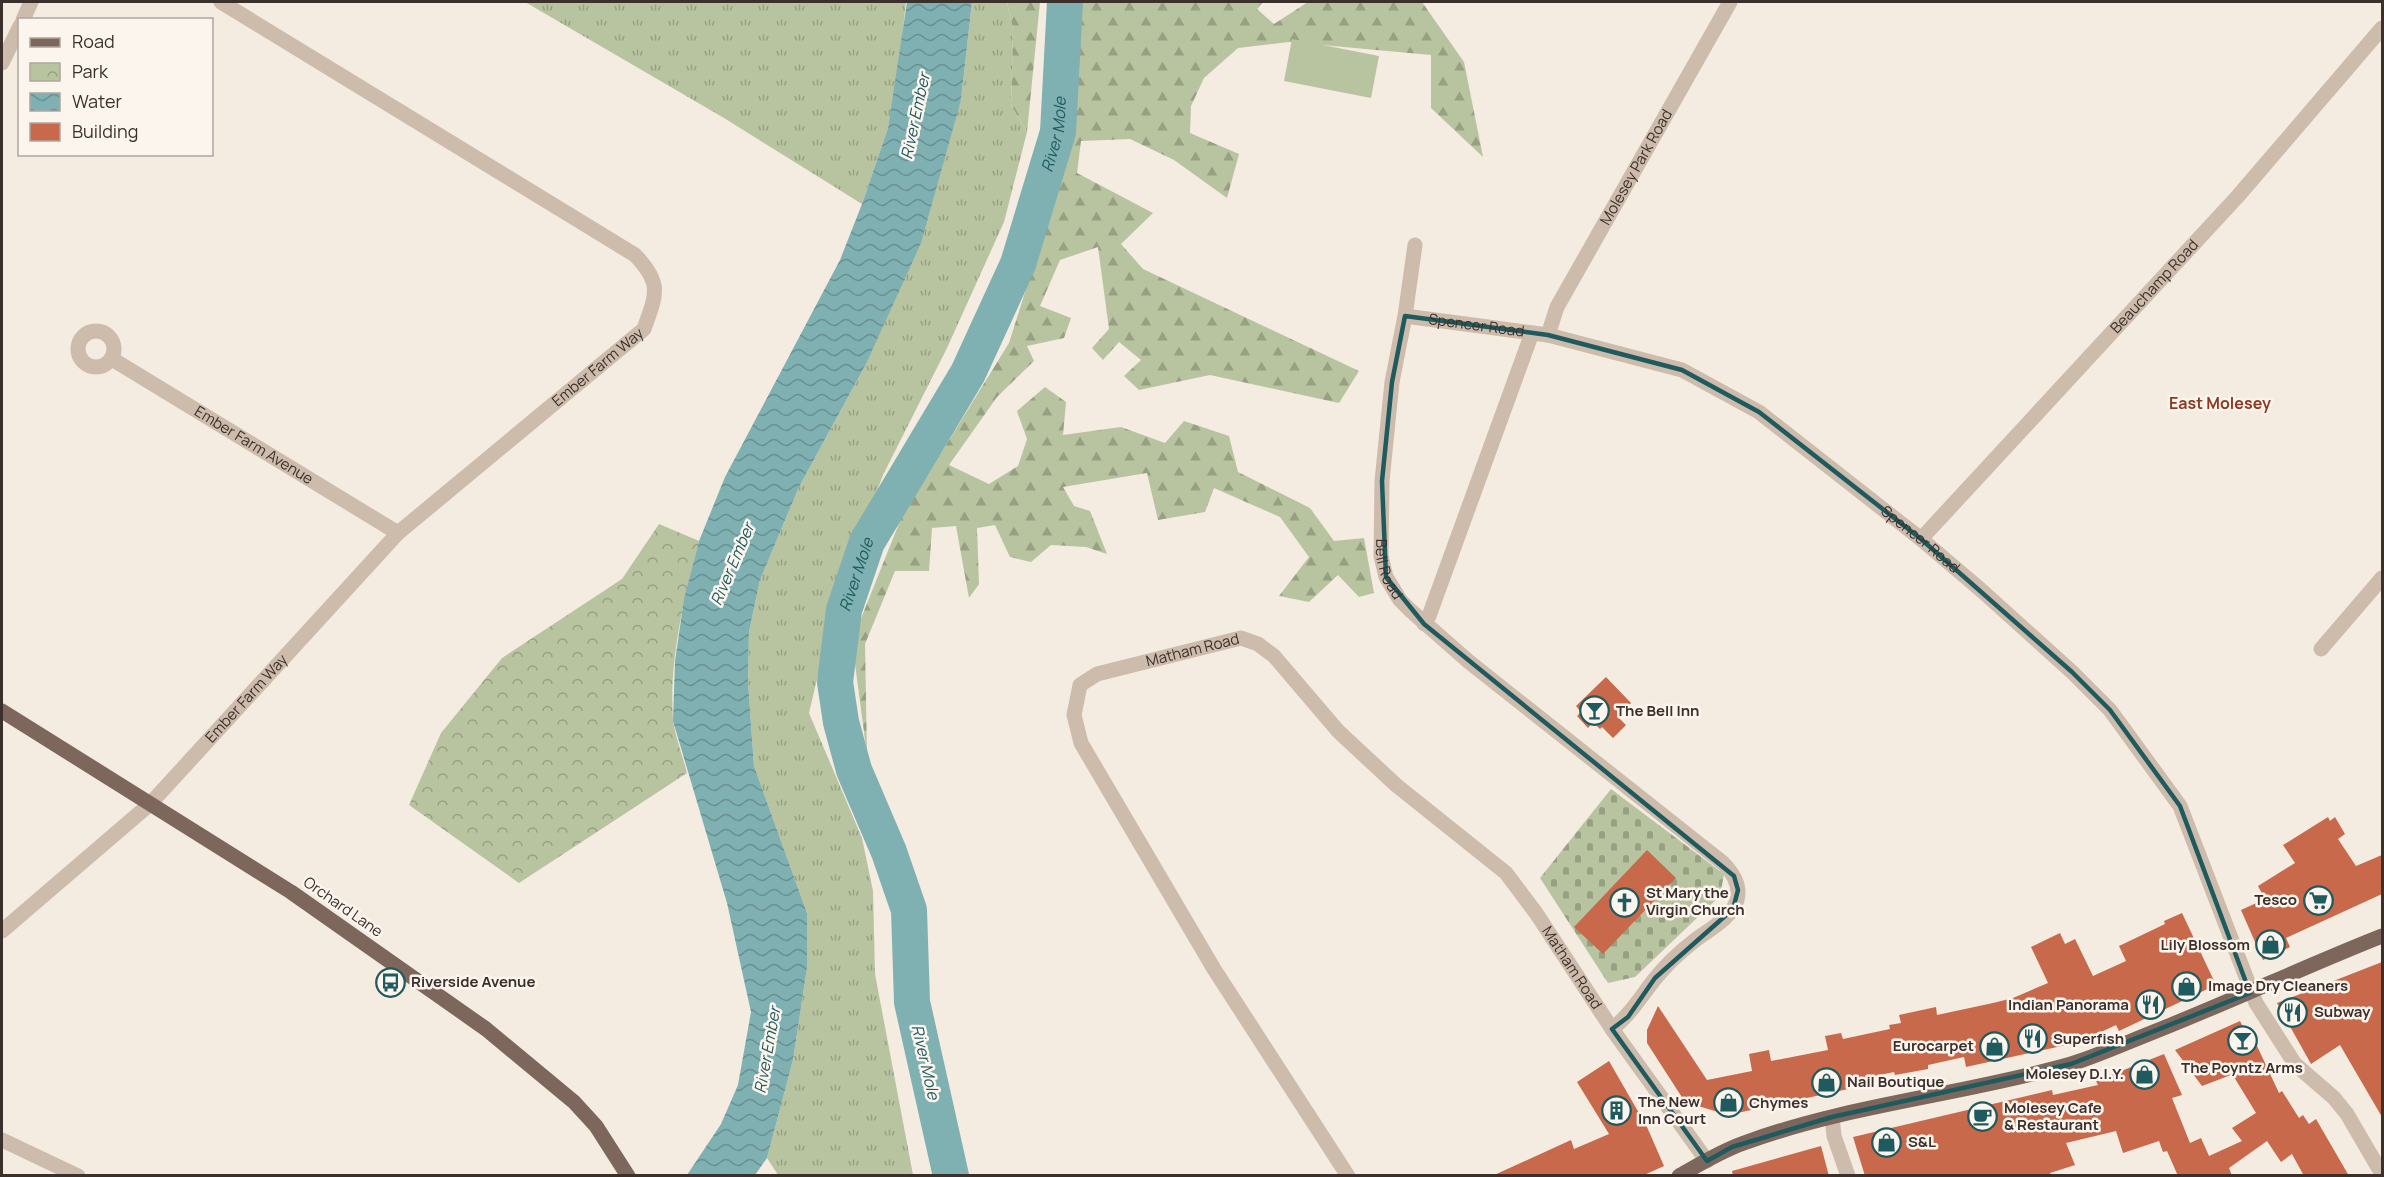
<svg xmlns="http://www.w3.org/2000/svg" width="2384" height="1177" font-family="Manrope,sans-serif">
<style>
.grass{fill:url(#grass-tufts)}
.forest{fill:url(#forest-firs)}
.cemetery{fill:url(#cemetery-stones)}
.park{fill:url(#park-crowns)}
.pitch{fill:#b8c4a0}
.water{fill:url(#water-waves)}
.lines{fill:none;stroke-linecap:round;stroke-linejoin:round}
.river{stroke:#7fb0b2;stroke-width:36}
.building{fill:#c8694b}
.minor{stroke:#cdbbac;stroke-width:15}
.major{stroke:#7d675c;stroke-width:15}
.marked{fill:none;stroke:#1f5a5e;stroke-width:4.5;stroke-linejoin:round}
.labels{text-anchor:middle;stroke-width:5;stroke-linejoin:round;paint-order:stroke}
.street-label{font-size:15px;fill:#3b302b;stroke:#fbf5ee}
.poi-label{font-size:15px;font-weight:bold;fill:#3b302b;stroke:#fbf5ee;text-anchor:start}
.water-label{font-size:16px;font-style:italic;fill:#1f5a5e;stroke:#fbf5ee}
.neighbourhood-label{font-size:16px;font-weight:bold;fill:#8c3b22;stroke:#fbf5ee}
</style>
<defs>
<pattern id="grass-tufts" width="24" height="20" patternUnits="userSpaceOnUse" patternTransform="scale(1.5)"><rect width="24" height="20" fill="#b8c4a0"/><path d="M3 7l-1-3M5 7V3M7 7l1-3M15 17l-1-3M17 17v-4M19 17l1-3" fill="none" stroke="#97a083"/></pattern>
<pattern id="forest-firs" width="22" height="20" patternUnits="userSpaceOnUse" patternTransform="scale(1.5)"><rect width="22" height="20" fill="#b8c4a0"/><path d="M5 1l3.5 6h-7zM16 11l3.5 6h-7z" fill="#97a083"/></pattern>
<pattern id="cemetery-stones" width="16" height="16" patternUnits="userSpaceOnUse" patternTransform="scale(1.5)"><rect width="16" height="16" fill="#b8c4a0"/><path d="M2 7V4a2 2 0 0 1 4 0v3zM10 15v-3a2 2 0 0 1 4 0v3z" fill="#97a083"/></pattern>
<pattern id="park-crowns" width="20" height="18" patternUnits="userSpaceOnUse" patternTransform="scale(1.5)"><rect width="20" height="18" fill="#b8c4a0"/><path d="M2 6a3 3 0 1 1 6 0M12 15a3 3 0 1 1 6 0" fill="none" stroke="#97a083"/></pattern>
<pattern id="water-waves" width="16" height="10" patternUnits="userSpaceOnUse" patternTransform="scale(1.5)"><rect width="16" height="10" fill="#7fb0b2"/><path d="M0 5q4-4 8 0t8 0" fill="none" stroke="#699091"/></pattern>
</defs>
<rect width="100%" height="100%" fill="#f4ebe1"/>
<g class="grass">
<polygon points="525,2 906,2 899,66 888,128 862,204 724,118"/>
<polygon points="972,2 1007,2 1013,29 1011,105 1027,132 1004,222 947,348 883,475 835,603 809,713 862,838 873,891 875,974 913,1175 778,1175 767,1158 793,1060 807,968 807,913 754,766 748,682 749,632 760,580 799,487 866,364 961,100"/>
</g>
<g class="forest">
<polygon points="1007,2 1040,2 1027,132 1011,105 1013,29"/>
<polygon points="1079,2 1263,2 1257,9 1274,24 1308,2 1422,2 1464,62 1483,157 1431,108 1431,55 1289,42 1238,48 1204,78 1191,106 1190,133 1239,154 1227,198 1174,160 1130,139 1081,141 1077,173 1153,213 1121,244 1143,269 1359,371 1339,403 1210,375 1139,390 1124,376 1141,360 1119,342 1103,360 1092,348 1109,329 1098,247 1060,260 1040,306 1071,318 1064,338 1027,346 1034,361 997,397 949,465 989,484 1018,466 1027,439 1017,411 1045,387 1066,402 1063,435 1121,427 1165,443 1184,421 1229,436 1238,472 1310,508 1334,541 1364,538 1374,593 1359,597 1338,575 1309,602 1279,596 1309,557 1280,517 1214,488 1205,512 1158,520 1147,473 1063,487 1074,506 1090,511 1107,554 1086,547 1051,545 1031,562 1010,557 995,525 977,528 979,584 969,598 956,526 932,528 929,571 895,571 865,644 867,755 852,641 902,516 1009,343 1069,153"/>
</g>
<polygon class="cemetery" points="1611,789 1724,874 1720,896 1635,977 1608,983 1540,878"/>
<path class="park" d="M659 524 699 541C684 599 669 659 673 719 675 737 683 756 687 773L519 883 409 805 441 733 502 658 622 579Z"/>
<polygon class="pitch" points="1292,39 1379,56 1371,98 1284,81"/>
<polygon class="water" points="907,2 972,2 961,100 921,243 866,364 799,487 760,580 749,632 748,682 754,766 807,913 807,968 793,1060 767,1158 755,1175 687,1175 721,1124 738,1085 751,1012 727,903 673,721 675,661 684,599 699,541 725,477 840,260 862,204 888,128"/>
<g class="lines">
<path class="river" id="s1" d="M951 1176 912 1002 909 910 889 852 854 770 841 722 835 682 844 610 867 542 968 373 1018 264 1058 132 1065 2"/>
</g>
<g class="building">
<polygon points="1606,677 1631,703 1617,716 1626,725 1613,738 1602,727 1600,729 1593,722 1588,728 1577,716 1581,712 1576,706"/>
<polygon points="2328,817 2330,821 2335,817 2345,834 2338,839 2356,866 2382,855 2382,894 2286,938 2290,947 2263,960 2241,910 2265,899 2258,886 2295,863 2283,845"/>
<polygon points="1647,850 1676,878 1603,954 1574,927"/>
<polygon points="2182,913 2216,985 2119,1031 2116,1025 2080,1042 1966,1067 1964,1057 1928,1065 1928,1069 1895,1075 1894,1072 1875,1076 1851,1081 1853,1088 1728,1115 1685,1102 1647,1043 1647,1030 1658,1006 1707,1080 1752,1071 1749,1054 1769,1050 1771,1061 1828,1050 1825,1036 1841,1033 1843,1039 1890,1029 1889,1025 1901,1023 1899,1015 1936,1007 1937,1015 1993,1003 2013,998 2048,983 2031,947 2060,933 2065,944 2075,939 2093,976 2126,961 2119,946 2165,924 2164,921"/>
<polygon points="2382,962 2382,1117 2340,1045 2311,1064 2277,1003"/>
<polygon points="2240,1021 2246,1033 2250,1031 2279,1093 2282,1091 2299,1118 2303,1115 2309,1124 2316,1119 2349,1176 2304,1176 2292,1154 2281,1162 2267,1141 2229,1168 2232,1176 2178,1176 2167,1151 2163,1152 2159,1141 2123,1153 2116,1131 2066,1143 2075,1165 2050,1173 2051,1176 1865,1176 1853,1137 2052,1090 2053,1095 2098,1085 2096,1081 2164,1054 2182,1095 2172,1098 2190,1143 2201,1138 2209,1156 2242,1141 2232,1128 2256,1113 2234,1077 2232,1078 2231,1075 2202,1086 2175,1050"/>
<polygon points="1609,1061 1647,1127 1664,1166 1642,1176 1492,1176 1571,1140 1574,1149 1609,1134 1577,1082"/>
<polygon points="1821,1146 1829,1176 1733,1176 1732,1171"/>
</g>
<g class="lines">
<g class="minor">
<polyline points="23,20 31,2"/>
<polyline points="2,63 20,26"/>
<path id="s2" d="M1415 245 1405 316 1392 382 1382 481 1381 556 1386 577 1400 600 1410 610 1468 661 1723 863C1733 873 1741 885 1737 900 1731 919 1708 930 1694 941 1680 952 1665 966 1654 980 1640 998 1630 1015 1612 1029"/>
<path id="s3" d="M1405 316 1548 335 1682 370 1759 412 1921 539 1981 590 2072 672 2110 710 2180 806 2256 1003 2295 1064 2334 1098 2347 1114 2382 1174"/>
<circle cx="96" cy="349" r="18"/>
<path id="s4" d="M1548 335 1557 307 1730 2"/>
<path id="s5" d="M112 359 398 533"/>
<path id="s6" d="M1921 539 2238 196 2382 28"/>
<polyline points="1424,624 1429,616 1532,333"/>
<polyline points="2321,649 2382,578"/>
<path id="s7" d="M2 931 150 804 398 533 644 329C656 295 663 284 635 255L221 2"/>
<polyline points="1832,1117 1834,1136 1848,1176"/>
<polyline points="2,1140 78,1176"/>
<path id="s8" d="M1348 1176 1214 969 1081 743 1074 715 1080 685 1097 674 1241 638 1258 644 1274 656 1338 731 1396 785 1506 873 1536 913 1612 1029 1707 1161"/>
</g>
<g class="major">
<polyline points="2,711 291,892 486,1029 574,1102 596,1126 628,1176"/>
<path d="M1679 1176C1700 1164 1721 1151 1744 1143 1850 1104 1963 1095 2071 1064 2100 1055 2128 1042 2156 1031 2232 1001 2306 966 2382 936"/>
</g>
</g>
<path class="marked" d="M1405 316 1548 335 1682 370 1759 412 1921 539 2072 672 2110 710 2180 806 2250 993 2071 1064 1832 1117 1732 1147 1707 1161 1612 1029 1628 1017 1655 978 1733 909 1738 890 1734 876 1424 624 1386 577 1382 481 1392 382Z"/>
<defs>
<symbol id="bar-ring" viewBox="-11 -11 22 22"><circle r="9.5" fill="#fbf5ee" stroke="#1f5a5e" stroke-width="1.5"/><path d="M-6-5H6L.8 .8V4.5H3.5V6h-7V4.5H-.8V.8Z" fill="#1f5a5e"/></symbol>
<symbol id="supermarket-ring" viewBox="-11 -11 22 22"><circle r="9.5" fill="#fbf5ee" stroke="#1f5a5e" stroke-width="1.5"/><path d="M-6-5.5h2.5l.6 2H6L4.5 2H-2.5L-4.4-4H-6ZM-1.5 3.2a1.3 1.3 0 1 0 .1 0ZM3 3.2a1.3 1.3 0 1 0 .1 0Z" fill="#1f5a5e"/></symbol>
<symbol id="church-ring" viewBox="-11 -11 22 22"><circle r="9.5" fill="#fbf5ee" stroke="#1f5a5e" stroke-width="1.5"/><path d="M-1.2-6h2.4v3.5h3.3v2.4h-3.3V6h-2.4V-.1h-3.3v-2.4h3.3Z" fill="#1f5a5e"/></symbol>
<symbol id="shop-ring" viewBox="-11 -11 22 22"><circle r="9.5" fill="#fbf5ee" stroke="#1f5a5e" stroke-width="1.5"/><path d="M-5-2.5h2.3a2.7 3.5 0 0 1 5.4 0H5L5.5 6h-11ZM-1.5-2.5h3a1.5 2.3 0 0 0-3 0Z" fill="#1f5a5e"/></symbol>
<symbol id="bus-ring" viewBox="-11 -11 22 22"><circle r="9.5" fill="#fbf5ee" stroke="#1f5a5e" stroke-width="1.5"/><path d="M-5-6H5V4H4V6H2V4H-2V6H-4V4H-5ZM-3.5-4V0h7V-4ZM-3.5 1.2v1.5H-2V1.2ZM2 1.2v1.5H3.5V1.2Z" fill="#1f5a5e"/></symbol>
<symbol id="restaurant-ring" viewBox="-11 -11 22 22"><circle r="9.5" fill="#fbf5ee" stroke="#1f5a5e" stroke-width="1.5"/><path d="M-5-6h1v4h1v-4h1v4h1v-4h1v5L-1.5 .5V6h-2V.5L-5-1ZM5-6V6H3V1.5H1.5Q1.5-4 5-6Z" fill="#1f5a5e"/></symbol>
<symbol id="building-ring" viewBox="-11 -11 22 22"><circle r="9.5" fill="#fbf5ee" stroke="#1f5a5e" stroke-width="1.5"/><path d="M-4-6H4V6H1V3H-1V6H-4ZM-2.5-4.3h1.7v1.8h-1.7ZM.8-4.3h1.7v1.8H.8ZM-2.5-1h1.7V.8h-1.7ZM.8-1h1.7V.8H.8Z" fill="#1f5a5e"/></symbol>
<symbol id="cafe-ring" viewBox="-11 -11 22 22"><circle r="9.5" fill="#fbf5ee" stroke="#1f5a5e" stroke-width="1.5"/><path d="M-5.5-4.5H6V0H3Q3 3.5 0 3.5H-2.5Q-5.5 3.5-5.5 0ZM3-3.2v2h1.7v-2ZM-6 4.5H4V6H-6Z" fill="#1f5a5e"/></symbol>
</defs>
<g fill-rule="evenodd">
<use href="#bar-ring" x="1578" y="694" width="33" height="33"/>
<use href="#supermarket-ring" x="2302" y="884" width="33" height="33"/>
<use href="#church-ring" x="1608" y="886" width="33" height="33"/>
<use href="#shop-ring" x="2254" y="928" width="33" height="33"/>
<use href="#bus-ring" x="374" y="966" width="33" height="33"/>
<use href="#shop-ring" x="2170" y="970" width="33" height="33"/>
<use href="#restaurant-ring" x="2134" y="988" width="33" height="33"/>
<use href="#restaurant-ring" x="2276" y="996" width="33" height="33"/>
<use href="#restaurant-ring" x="2016" y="1022" width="33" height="33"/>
<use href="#bar-ring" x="2226" y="1024" width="33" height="33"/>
<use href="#shop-ring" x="1978" y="1030" width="33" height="33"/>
<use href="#shop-ring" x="2128" y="1058" width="33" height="33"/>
<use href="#shop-ring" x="1810" y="1066" width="33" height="33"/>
<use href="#shop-ring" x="1712" y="1086" width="33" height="33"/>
<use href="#building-ring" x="1600" y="1094" width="33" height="33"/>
<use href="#cafe-ring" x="1966" y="1100" width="33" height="33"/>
<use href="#shop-ring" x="1870" y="1126" width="33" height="33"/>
</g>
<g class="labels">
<g class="street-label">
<text dy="5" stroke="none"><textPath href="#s4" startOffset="190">Molesey Park Road</textPath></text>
<text dy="5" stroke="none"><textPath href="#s6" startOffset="344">Beauchamp Road</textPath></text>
<text dy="5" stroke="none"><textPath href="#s3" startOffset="72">Spencer Road</textPath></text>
<text dy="5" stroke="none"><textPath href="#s7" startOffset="822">Ember Farm Way</textPath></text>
<text dy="5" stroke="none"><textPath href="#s5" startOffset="166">Ember Farm Avenue</textPath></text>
<text dy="5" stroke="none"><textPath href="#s3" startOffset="576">Spencer Road</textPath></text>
<text dy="5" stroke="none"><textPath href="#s2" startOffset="328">Bell Road</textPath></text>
<text dy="5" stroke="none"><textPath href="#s8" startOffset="687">Matham Road</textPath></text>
<text dy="5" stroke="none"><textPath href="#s7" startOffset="338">Ember Farm Way</textPath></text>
<text transform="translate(343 907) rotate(35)" y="5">Orchard Lane</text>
<text dy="5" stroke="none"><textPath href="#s8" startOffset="1209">Matham Road</textPath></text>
</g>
<g class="poi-label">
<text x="1616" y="716">The Bell Inn</text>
<text x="1646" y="898">St Mary the<tspan x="1646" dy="17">Virgin Church</tspan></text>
<text x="2297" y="905" text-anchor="end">Tesco</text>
<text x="2250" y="950" text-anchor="end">Lily Blossom</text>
<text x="411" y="987">Riverside Avenue</text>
<text x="2208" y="991">Image Dry Cleaners</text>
<text x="2129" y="1010" text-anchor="end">Indian Panorama</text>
<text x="2314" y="1017">Subway</text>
<text x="2053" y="1044">Superfish</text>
<text x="1974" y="1051" text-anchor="end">Eurocarpet</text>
<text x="2242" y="1073" text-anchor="middle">The Poyntz Arms</text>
<text x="2124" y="1079" text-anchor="end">Molesey D.I.Y.</text>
<text x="1847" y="1087">Nail Boutique</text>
<text x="1638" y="1107">The New<tspan x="1638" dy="17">Inn Court</tspan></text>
<text x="1749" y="1108">Chymes</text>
<text x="2004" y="1113">Molesey Cafe<tspan x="2004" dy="17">&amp; Restaurant</tspan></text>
<text x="1908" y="1147">S&amp;L</text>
</g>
<g class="water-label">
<text transform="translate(915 116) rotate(-78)" y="6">River Ember</text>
<text dy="6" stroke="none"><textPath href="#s1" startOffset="1107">River Mole</textPath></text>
<text transform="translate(732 564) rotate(-67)" y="6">River Ember</text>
<text dy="6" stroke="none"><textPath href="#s1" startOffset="621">River Mole</textPath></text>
<text transform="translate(767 1050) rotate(-80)" y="6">River Ember</text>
<text transform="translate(926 1062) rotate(77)" y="6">River Mole</text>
</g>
<g class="neighbourhood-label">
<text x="2220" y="409">East Molesey</text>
</g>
</g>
<rect width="2384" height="1177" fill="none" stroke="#3b302b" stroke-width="6"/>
<rect x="18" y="18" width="195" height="138" fill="#fbf5ee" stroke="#aea6a0" stroke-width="1.5"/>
<rect x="30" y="38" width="30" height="9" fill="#7d675c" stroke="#aea6a0" stroke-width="1.5"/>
<text x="72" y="48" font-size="18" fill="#3b302b">Road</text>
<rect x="30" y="63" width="30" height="18" fill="url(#park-crowns)" stroke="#aea6a0" stroke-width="1.5"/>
<text x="72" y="78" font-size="18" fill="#3b302b">Park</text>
<rect x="30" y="93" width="30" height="18" fill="url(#water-waves)" stroke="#aea6a0" stroke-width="1.5"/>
<text x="72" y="108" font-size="18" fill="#3b302b">Water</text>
<rect x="30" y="123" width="30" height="18" fill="#c8694b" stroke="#aea6a0" stroke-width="1.5"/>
<text x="72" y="138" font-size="18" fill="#3b302b">Building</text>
</svg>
